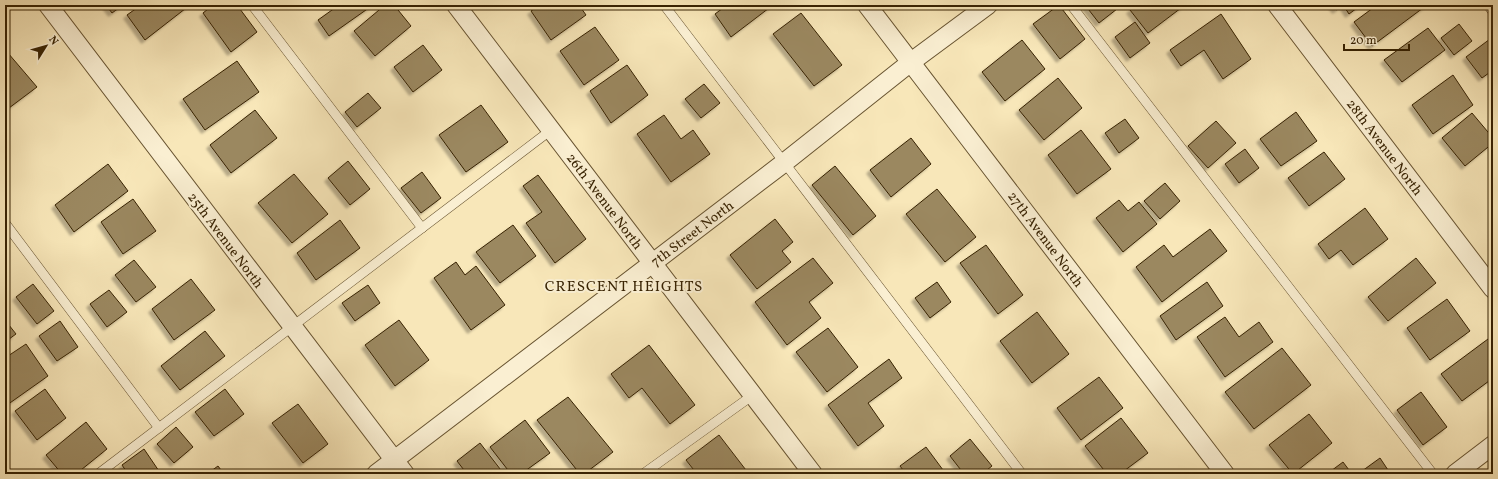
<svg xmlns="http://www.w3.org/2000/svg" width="1498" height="479" font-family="Vollkorn,serif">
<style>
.building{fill:#9b8861;stroke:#372202;filter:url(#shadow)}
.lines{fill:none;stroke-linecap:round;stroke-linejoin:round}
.service-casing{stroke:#675330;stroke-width:10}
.minor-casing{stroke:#675330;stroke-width:20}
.service{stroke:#faefd2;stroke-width:9}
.minor{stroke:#faefd2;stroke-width:18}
.labels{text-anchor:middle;stroke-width:4;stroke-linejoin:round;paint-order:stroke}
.street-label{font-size:14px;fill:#372202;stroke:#faefd2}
.neighbourhood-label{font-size:15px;letter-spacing:1px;fill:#372202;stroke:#faefd2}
</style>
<defs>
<filter id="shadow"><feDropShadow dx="-3.5" dy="3.5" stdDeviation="1" flood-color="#0004"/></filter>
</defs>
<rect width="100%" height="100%" fill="#f8e7b9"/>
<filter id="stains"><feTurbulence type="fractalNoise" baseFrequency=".005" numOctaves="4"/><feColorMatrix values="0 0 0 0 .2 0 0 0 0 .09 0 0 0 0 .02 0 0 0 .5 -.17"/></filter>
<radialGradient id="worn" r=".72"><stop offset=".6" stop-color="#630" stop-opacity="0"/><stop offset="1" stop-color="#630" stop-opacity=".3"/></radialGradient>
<g class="building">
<polygon points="106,5 123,5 112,13"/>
<polygon points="141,5 190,5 145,40 127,15"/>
<polygon points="213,5 237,5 257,32 231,52 203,13"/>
<polygon points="339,5 373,5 329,36 318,20"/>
<polygon points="385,5 394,5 411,26 375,56 354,31"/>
<polygon points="540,5 579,5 586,15 551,40 531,11"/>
<polygon points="727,5 773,5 731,37 715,14"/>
<polygon points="1059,5 1085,39 1060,59 1033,24"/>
<polygon points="1085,5 1115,5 1117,9 1099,23"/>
<polygon points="1136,5 1185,5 1148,33 1130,10"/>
<polygon points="1332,5 1361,5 1349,14 1343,5 1336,10"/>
<polygon points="1377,5 1427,5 1372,46 1354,22"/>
<polygon points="801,13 842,65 814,86 773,34"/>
<polygon points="1221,14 1251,59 1223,79 1204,50 1181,66 1170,50"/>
<polygon points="1135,22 1150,43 1130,58 1115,37"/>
<polygon points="1459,24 1472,41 1454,55 1441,38"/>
<polygon points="595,27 619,60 584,85 560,51"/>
<polygon points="1428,28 1445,50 1402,82 1384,60"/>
<polygon points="1490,39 1493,43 1493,70 1482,78 1466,57"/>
<polygon points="1022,40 1045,69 1005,101 982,72"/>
<polygon points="423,45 442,70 413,92 394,67"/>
<polygon points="5,47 8,53 37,87 5,111"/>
<polygon points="237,61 259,92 205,130 183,99"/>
<polygon points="627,65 648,95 611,123 590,91"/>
<polygon points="1453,75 1473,105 1433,134 1412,105"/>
<polygon points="1058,78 1082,108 1044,140 1019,110"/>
<polygon points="704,84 720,103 701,118 685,99"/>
<polygon points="368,93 381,108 357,127 345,112"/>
<polygon points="481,105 508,142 466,172 439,135"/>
<polygon points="255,110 277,138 231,173 210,145"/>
<polygon points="1296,112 1317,141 1281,166 1260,139"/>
<polygon points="1472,113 1493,138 1493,143 1465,166 1442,138"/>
<polygon points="664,115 681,139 693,130 710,154 671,182 637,134"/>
<polygon points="1125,119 1139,138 1119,153 1105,133"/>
<polygon points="1216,121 1236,143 1208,168 1188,146"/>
<polygon points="1081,130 1111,169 1077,194 1048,155"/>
<polygon points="911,138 931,164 891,197 870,170"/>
<polygon points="1245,149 1259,168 1239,183 1225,164"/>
<polygon points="1324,152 1345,179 1309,206 1288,178"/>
<polygon points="348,161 370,189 350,205 328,178"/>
<polygon points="108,164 128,191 74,232 55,205"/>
<polygon points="835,166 876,216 853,235 812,185"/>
<polygon points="422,172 441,198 421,213 401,188"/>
<polygon points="294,174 328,214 292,243 258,203"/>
<polygon points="538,175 586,239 555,263 526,223 542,212 523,186"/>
<polygon points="1165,183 1180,201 1160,219 1144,201"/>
<polygon points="937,189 976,237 945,262 906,214"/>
<polygon points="133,199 156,231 123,254 101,222"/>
<polygon points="1119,200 1128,211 1139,202 1157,224 1123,252 1096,218"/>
<polygon points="1365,208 1388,239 1353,265 1341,250 1329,259 1318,244"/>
<polygon points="775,219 793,242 782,251 791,262 757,289 730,255"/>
<polygon points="340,220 360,248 316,280 297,253"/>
<polygon points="513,225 536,256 500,283 476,252"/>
<polygon points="1210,229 1227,251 1162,302 1136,267 1164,245 1173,257"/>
<polygon points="986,245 1023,295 998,314 960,263"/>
<polygon points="813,258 833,283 809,302 821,318 787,345 755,302"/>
<polygon points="1416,258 1436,283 1388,321 1368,297"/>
<polygon points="134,260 156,287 136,302 115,275"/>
<polygon points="456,262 465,275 476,266 505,305 471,330 434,278"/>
<polygon points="191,279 215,310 174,340 152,309"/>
<polygon points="937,282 951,302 930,318 915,298"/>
<polygon points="1207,282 1223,306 1176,340 1160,316"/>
<polygon points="33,284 54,311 37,324 16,297"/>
<polygon points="368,285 380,303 355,321 342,303"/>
<polygon points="109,290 127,312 107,327 90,304"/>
<polygon points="1447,299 1470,331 1430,360 1407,328"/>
<polygon points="1037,312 1069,354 1032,383 1000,341"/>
<polygon points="1225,317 1239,337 1259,322 1273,342 1225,377 1197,337"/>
<polygon points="5,320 16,334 5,342"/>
<polygon points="399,320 429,360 395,386 365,345"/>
<polygon points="60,321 78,347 57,361 39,336"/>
<polygon points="828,328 858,367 827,392 796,352"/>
<polygon points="205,331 225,356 180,390 161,366"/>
<polygon points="1488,339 1493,346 1493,378 1462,401 1441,374"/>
<polygon points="26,344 48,376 7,405 5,402 5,358"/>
<polygon points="649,345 695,405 670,424 642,388 629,398 611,374"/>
<polygon points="1282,348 1311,385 1254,429 1225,392"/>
<polygon points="889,359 902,378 868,403 884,426 858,446 828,405"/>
<polygon points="1099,377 1123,408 1081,440 1057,408"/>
<polygon points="45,389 66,418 37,440 15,411"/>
<polygon points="225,389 244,414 214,436 195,412"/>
<polygon points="1421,392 1447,427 1423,445 1397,410"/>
<polygon points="568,397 613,452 584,474 580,474 537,420"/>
<polygon points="298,404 328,444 303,463 272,423"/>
<polygon points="1309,414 1332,443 1293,474 1269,445"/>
<polygon points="1121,418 1148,453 1120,474 1107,474 1085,446"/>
<polygon points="525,420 550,453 521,474 511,474 490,447"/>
<polygon points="86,422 107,449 76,474 62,474 46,455"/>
<polygon points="176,427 193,447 174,463 157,444"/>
<polygon points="719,435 749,474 697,474 686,460"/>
<polygon points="970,439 992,466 982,474 964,474 950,456"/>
<polygon points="480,443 504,474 467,474 457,461"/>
<polygon points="926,447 946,474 906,474 900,466"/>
<polygon points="144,449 161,474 128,474 122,465"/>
<polygon points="1380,458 1390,473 1358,474"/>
<polygon points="1343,462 1352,474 1327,474"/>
<polygon points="218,466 224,474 207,474"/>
</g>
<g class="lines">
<defs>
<g id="service">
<polyline points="252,5 422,228"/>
<polyline points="664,5 1022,474"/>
<polyline points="1071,5 1433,474"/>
<polyline points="1488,5 1493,12"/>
<polyline points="5,223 159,428"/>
<polyline points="98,474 551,130"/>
<polyline points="643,474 753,395"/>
</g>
<g id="minor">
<polyline points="48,5 405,474"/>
<polyline points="456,5 813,474"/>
<polyline points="867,5 1225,474"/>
<polyline points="1277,5 1493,289"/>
<polyline points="376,474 785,162 911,62 988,5"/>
<polyline points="1455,474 1493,445"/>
</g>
</defs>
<use href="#service" class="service-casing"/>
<use href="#minor" class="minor-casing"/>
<use href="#service" class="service"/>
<use href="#minor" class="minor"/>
</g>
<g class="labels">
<g class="street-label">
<text transform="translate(1385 147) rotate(53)" y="5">28th Avenue North</text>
<text transform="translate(605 201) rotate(53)" y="5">26th Avenue North</text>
<text transform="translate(692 233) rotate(-37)" y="5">7th Street North</text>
<text transform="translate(1046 239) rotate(53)" y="5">27th Avenue North</text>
<text transform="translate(226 240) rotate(53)" y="5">25th Avenue North</text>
</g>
<g class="neighbourhood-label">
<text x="624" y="291">CRESCENT HEIGHTS</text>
</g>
</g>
<rect width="1498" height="479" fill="none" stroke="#f8e7b9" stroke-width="20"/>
<rect x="6" y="6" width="1486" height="467" fill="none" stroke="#372202" stroke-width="2"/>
<rect x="10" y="10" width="1478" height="459" fill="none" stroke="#372202"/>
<g transform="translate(46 46) rotate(53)" stroke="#faefd2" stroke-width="3" paint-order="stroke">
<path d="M0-3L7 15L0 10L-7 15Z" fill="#372202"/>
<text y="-6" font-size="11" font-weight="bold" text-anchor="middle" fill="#372202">N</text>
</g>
<path d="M1344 44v6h65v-6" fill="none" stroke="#372202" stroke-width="2"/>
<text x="1350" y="44" font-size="12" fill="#372202" stroke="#faefd2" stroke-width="3" paint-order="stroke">20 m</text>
<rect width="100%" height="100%" filter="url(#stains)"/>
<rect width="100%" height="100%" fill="url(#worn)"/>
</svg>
